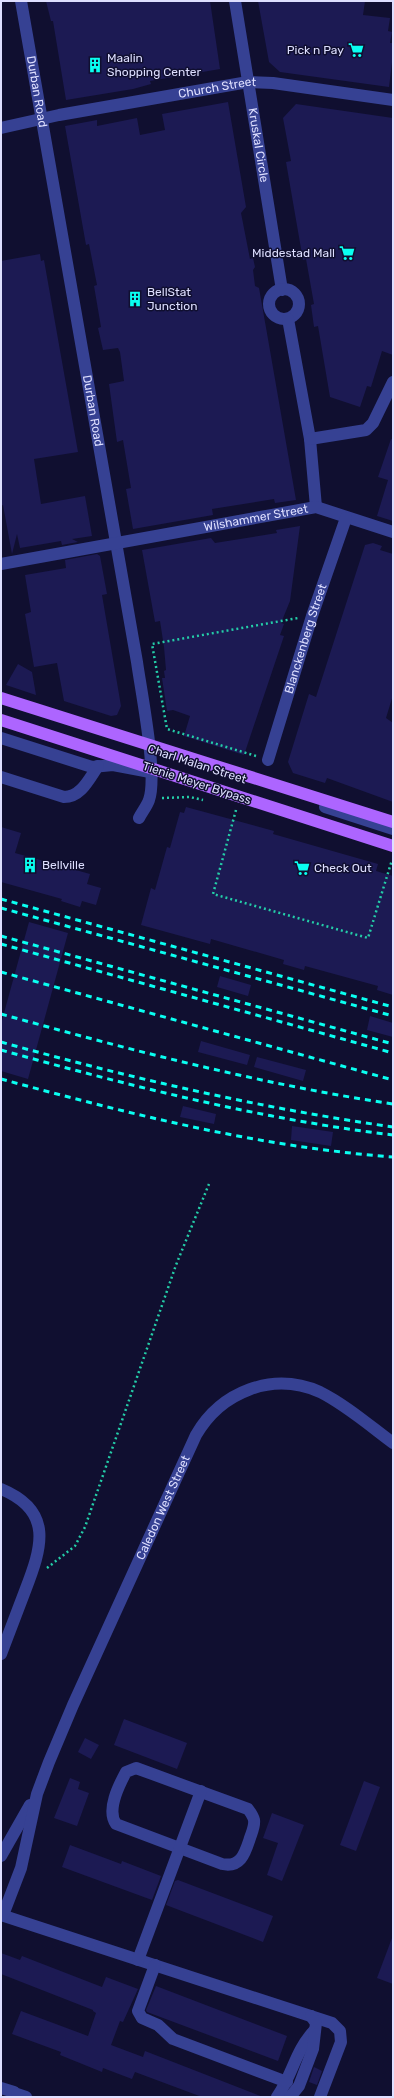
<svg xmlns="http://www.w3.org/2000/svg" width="394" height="2098" font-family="Rubik,sans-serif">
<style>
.building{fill:#1c1a53}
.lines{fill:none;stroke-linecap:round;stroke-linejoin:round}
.path{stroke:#24cda8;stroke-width:2.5;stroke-dasharray:2 3;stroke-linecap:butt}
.minor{stroke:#364193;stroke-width:12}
.rail{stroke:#0afff1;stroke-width:3;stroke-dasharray:6 5;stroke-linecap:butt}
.major-bridge{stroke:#ad65ff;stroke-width:12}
.labels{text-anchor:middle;stroke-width:3;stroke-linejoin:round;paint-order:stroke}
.poi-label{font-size:12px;fill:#dedfff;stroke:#100f30;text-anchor:start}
.street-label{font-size:12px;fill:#dedfff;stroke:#100f30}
</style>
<rect width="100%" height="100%" fill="#100f30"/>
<g class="building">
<polygon points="46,1 210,1 220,69 150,81 151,84 133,89 66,100 53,21 51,21"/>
<polygon points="258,1 365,1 363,15 390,18 388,31 392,32 390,43 393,43 393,54 389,87 280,72 269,62"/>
<polygon points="228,102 246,207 241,213 250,259 253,258 255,267 253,270 255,286 259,288 268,339 296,500 275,503 274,499 212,509 213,515 133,529 126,489 131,488 123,440 117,442 109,384 124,381 120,352 118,348 103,350 98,328 101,327 94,286 97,285 89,244 86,245 65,126 97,120 97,126 137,118 140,135 165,130 162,114"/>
<polygon points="296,104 393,118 393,355 382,351 371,387 367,386 360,407 330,397 318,326 314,327 311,305 314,304 306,259 303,260 286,162 291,161 283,118"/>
<polygon points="40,254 41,261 44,260 78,452 34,459 41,504 85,496 92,536 72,539 78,542 62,545 61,541 20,548 17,534 12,554 3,505 1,506 1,261"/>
<polygon points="391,439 393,440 393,521 377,516 388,480 378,477"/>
<polygon points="300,526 290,601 281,623 284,624 280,635 284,636 244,755 184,736 190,716 173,710 167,711 162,678 165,678 164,671 166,670 164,647 160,621 155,622 142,550 211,538 215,543 277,533 276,530"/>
<polygon points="373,543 382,546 380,550 393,554 393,695 386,718 393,723 393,802 327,778 325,783 293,773 288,762 309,694 316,697 365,545"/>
<polygon points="97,554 100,556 107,594 102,595 121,706 117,715 111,716 64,701 57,663 34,667 25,614 31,612 25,575 66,568 65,560"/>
<polygon points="18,664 32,672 36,695 6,685"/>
<polygon points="186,807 274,831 273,834 378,864 376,871 393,876 393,995 377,990 378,986 305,966 304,970 283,964 284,960 211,939 210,944 141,925 151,888 155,890 167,847 170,848 180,812 184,813"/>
<polygon points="1,827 21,833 15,853 90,874 87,884 101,888 96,905 82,901 80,907 61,901 62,899 1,882"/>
<polygon points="29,922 68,933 28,1079 1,1071 1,1024"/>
<polygon points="220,976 251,985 248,996 217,987"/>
<polygon points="370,1016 393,1023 393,1037 367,1030"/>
<polygon points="201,1041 250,1055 247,1065 198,1052"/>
<polygon points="257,1057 306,1070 303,1081 254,1067"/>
<polygon points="183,1106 216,1114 214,1124 180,1117"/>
<polygon points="292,1126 333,1132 331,1146 291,1140"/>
<polygon points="124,1719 187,1743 177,1769 114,1745"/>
<polygon points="85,1738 99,1745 91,1759 78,1752"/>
<polygon points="70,1778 80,1782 78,1789 89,1793 77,1826 54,1818"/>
<polygon points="364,1781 380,1787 356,1851 340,1845"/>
<polygon points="272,1813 304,1825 282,1881 267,1875 278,1843 263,1838"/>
<polygon points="70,1845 121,1864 122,1861 161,1876 152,1900 62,1867"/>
<polygon points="178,1880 273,1916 263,1942 166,1905 175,1881"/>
<polygon points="392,1938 393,1939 393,1984 377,1978"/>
<polygon points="1,1953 20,1960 22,1956 102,1987 106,1977 138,1989 123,2022 120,2021 111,2045 143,2057 145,2051 263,2097 202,2097 135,2072 132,2079 103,2068 102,2072 60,2055 61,2052 12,2034 21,2011 88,2036 96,2013 93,2011 93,2010 1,1974"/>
<polygon points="156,1986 287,2036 278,2061 147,2012 146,2010"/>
<polygon points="314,2067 322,2071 317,2085 309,2082"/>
</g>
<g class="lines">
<g class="path">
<polyline points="256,756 167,729 152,644 298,618"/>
<polyline points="162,798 190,797 203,800"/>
<polyline points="236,810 213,894 368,938 392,860"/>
<polyline points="47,1568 75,1546 85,1527 176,1265 209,1184"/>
</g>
<g class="minor">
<path id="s1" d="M21 1 137 662C141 691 158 775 149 800 147 806 142 812 139 818"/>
<path id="s2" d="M235 1 282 290"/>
<path id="s3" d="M1 128 59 115 248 82 273 83 393 100"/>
<circle cx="284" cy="304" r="15"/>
<polyline points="288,319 310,439 316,507"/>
<polyline points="310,439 366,430 373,423 393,382"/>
<path id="s4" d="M1 564 316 507 393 532"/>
<polyline points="1,738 92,767 113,765 150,772"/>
<path id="s5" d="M268 760 312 616 346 518"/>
<path d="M1 777 64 797C81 797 89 779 98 766"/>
<polyline points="325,807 393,829"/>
<path d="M1 1489C54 1511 42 1547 25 1591 17 1612 9 1633 1 1654"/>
<path d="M136 1768 248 1809C251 1813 253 1816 254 1820 255 1826 252 1832 250 1838 245 1853 241 1868 222 1864L116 1824C106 1810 119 1785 126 1772Z"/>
<polyline points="1,1856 30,1805"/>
<polyline points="1,1915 332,2023 340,2031 341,2042 320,2097"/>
<path id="s6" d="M3 1915 21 1868 37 1794 49 1762 73 1705 196 1435C221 1392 272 1371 320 1392 346 1405 370 1426 393 1443"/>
<polyline points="138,1960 201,1791"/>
<polyline points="155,1965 138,2011 142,2018 158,2025 173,2039 287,2082"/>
<polyline points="1,2088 14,2092"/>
<polyline points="17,2094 26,2097"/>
<path d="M277 2097C293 2074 295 2051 314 2031"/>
<polyline points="290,2097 299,2086 313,2049 316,2023 311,2016"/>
</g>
<g class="rail">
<polyline points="1,899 393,1007"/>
<polyline points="1,908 393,1016"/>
<polyline points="1,936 393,1044"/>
<polyline points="1,944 393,1053"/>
<polyline points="1,972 393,1080"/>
<path d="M1 1014C130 1050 260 1084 393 1104"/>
<path d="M1 1042C130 1078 260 1108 393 1127"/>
<path d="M1 1050C130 1086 260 1119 393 1135"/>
<path d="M1 1079C130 1114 259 1147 393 1157"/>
</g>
<g class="major-bridge">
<polyline points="1,698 393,822"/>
<polyline points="1,720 393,846"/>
</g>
</g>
<defs>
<symbol id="supermarket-bare" viewBox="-9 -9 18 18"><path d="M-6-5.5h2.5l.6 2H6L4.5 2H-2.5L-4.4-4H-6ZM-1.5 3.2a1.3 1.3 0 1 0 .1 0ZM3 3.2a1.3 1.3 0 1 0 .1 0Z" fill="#0afff1" stroke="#100f30" stroke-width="2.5" paint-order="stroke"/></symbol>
<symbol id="building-bare" viewBox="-9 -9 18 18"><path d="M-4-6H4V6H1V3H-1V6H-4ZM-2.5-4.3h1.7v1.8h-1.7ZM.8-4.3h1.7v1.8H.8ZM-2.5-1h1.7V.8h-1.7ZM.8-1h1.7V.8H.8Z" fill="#0afff1" stroke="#100f30" stroke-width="2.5" paint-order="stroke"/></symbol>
</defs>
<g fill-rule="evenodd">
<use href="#supermarket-bare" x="345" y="39" width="22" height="22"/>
<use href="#building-bare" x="84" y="54" width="22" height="22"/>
<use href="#supermarket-bare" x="336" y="242" width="22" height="22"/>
<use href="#building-bare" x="124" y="288" width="22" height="22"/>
<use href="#building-bare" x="19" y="854" width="22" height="22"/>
<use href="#supermarket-bare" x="291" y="857" width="22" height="22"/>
</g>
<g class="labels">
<g class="poi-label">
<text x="344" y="54" text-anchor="end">Pick n Pay</text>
<text x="107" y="62">Maalin<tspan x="107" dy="14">Shopping Center</tspan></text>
<text x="335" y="257" text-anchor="end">Middestad Mall</text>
<text x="147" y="296">BellStat<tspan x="147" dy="14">Junction</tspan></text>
<text x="42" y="869">Bellville</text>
<text x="314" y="872">Check Out</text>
</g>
<g class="street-label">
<text dy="4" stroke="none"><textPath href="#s3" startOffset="220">Church Street</textPath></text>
<text dy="4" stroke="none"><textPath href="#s1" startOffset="92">Durban Road</textPath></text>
<text dy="4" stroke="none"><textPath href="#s2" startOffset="146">Kruskal Circle</textPath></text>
<text dy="4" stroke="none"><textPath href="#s1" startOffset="416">Durban Road</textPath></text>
<text dy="4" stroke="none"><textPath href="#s4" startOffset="259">Wilshammer Street</textPath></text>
<text dy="4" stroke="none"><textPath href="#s5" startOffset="127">Blanckenberg Street</textPath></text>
<text transform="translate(197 764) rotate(18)" y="4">Charl Malan Street</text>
<text transform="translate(197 783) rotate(18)" y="4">Tienie Meyer Bypass</text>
<text dy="4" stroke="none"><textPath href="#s6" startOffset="439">Caledon West Street</textPath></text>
</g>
</g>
<rect width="394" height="2098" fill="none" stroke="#dedfff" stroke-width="4"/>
</svg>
